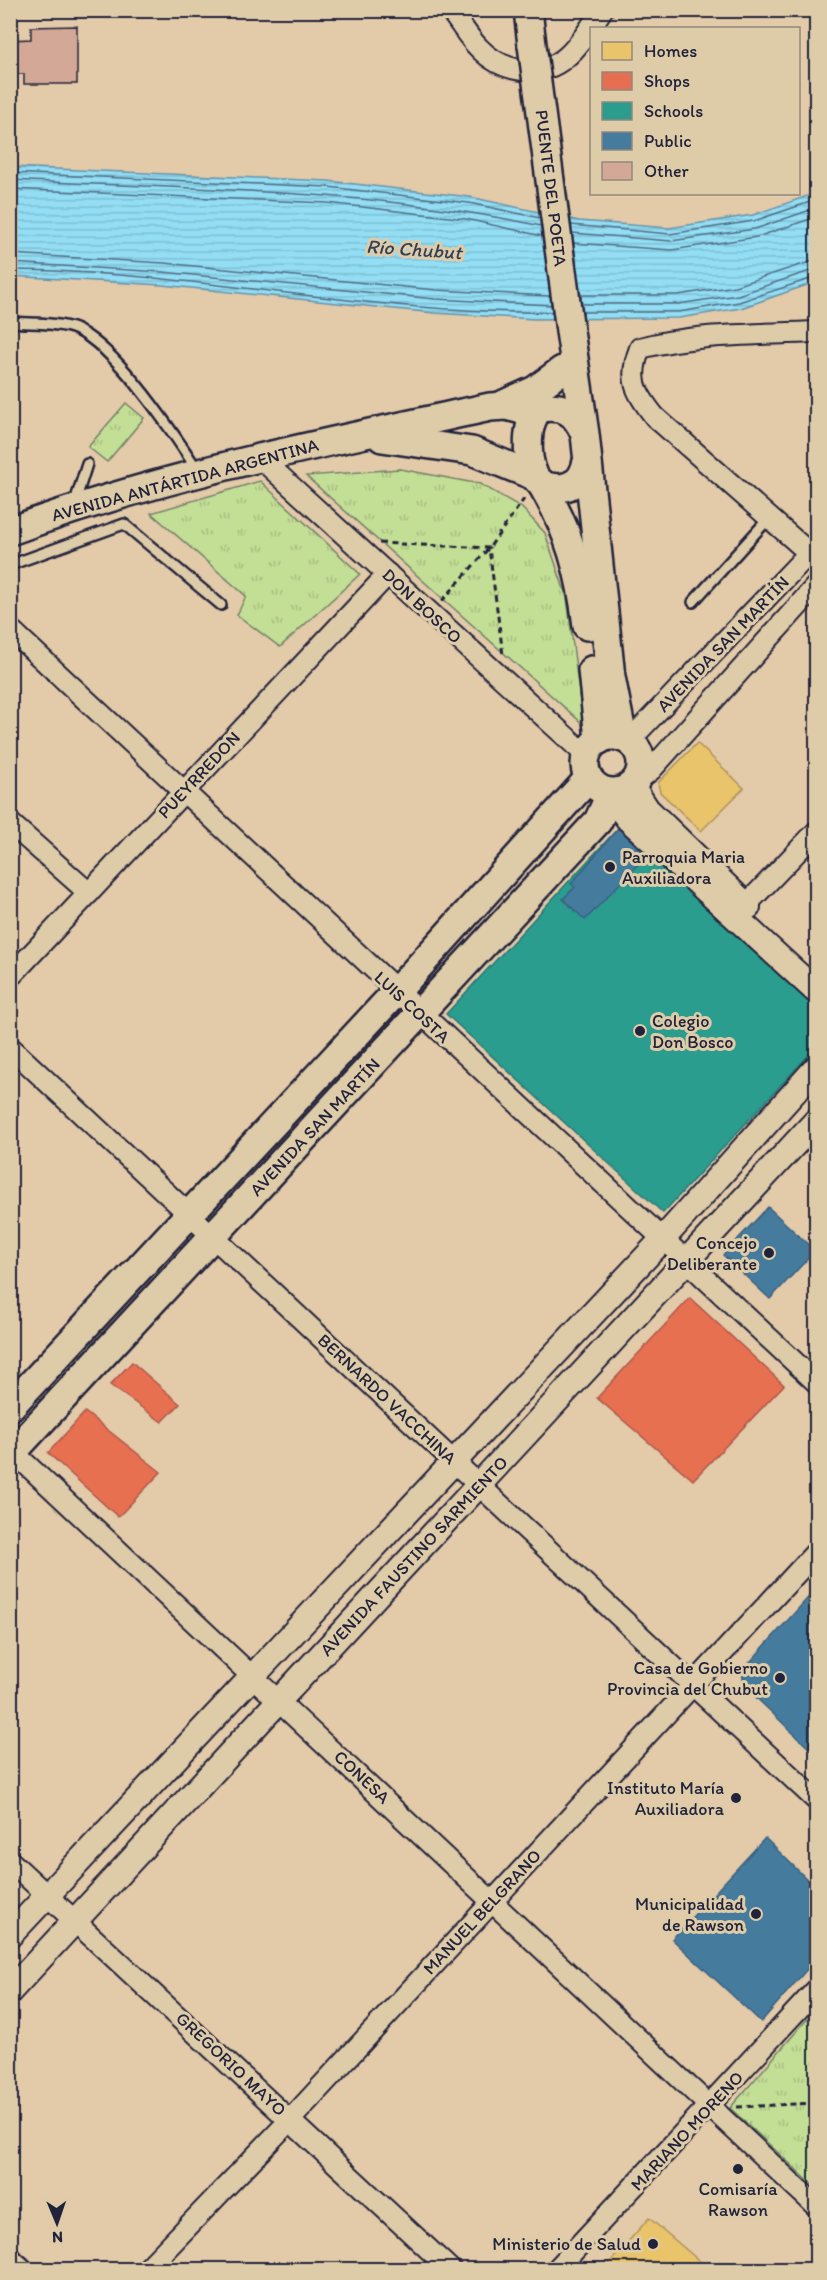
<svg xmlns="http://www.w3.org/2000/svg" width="827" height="2280" font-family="Itim,sans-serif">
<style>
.park{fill:url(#park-tufts);stroke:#728068;stroke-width:1.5}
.water{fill:url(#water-rules);stroke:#6693aa;stroke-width:1.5}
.homes{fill:#e9c46a;stroke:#ad935c;stroke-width:1.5}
.shops{fill:#e76f51;stroke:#ac584a;stroke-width:1.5}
.schools{fill:#2a9d8f;stroke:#287876;stroke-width:1.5}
.public{fill:#457b9d;stroke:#3a6080;stroke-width:1.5}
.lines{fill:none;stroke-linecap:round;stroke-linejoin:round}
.shore{stroke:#4f6d85;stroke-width:1.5}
.building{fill:#d4a896;stroke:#22223b;stroke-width:1.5}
.service-casing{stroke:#22223b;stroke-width:14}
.minor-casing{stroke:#22223b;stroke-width:24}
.tertiary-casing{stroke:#22223b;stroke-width:28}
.secondary-casing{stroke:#22223b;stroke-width:32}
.path{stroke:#22223b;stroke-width:3;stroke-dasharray:6 4.5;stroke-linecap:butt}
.service{stroke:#decca9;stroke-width:9}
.minor{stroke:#decca9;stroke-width:20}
.tertiary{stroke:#decca9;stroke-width:24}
.secondary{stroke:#decca9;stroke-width:27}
.secondary-bridge-casing{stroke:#22223b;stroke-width:32;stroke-linecap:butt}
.secondary-bridge{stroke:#decca9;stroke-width:27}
.poi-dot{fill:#22223b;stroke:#decca9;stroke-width:2}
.labels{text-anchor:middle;stroke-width:6;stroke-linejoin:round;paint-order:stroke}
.street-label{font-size:18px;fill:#22223b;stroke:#decca9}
.poi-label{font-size:18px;fill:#22223b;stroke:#decca9;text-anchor:end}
.water-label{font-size:20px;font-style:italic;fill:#333e57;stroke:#decca9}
</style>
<defs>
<pattern id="park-tufts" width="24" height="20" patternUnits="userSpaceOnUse" patternTransform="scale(1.5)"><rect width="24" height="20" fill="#c3de95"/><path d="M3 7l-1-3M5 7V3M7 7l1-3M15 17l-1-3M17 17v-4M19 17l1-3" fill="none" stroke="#a7be81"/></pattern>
<pattern id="water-rules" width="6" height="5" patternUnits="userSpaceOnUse" patternTransform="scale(1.5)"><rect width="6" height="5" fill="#93def4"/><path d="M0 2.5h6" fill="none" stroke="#7ebed2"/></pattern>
</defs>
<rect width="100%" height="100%" fill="#e3caa9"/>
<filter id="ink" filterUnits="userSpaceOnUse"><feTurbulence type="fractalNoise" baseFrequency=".0167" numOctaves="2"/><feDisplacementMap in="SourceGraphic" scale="12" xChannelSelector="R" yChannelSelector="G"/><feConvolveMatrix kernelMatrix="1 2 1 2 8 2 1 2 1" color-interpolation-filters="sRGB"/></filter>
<g filter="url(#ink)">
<g class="park">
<polygon points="126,403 144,418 107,462 88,447"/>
<polygon points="400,469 480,484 521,507 545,533 567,598 583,724 306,476"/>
<polygon points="260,481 360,574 280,647 237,615 246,596 151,513"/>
<polygon points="816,2009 816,2188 730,2108"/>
</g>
<polygon class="water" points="11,167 328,181 470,197 579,221 669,228 753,215 816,193 816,282 741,308 679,318 534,319 434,313 162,285 11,276"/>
<g class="homes">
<polygon points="697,743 744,788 701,831 660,792 658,783"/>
<polygon points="649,2218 710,2270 603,2270"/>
</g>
<g class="shops">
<polygon points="690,1298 784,1385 693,1480 597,1398"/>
<polygon points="132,1362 180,1404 162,1422 110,1385"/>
<polygon points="85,1412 161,1472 118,1517 48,1453"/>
</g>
<polygon class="schools" points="620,826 816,1006 816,1047 663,1213 446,1014"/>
<g class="public">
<polygon points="620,826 645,857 585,920 563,899 575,887 571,884"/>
<polygon points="768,1207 815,1251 770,1299 723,1255"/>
<polygon points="816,1589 816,1755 744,1686 742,1671"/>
<polygon points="765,1838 816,1888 816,1959 761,2022 672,1939"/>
</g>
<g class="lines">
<g class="shore">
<polyline points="10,173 328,187 469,203 540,218"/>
<path d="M10 180C189 190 366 188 541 226"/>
<polyline points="10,189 327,203 466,219 542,236"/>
<polyline points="571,225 670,234 754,221 816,200"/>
<polyline points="572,233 671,241 755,229 816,208"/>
<polyline points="573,243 672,250 757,237 816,217"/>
<polyline points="10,254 164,263 436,290 550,296"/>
<polyline points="10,263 163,272 435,299 551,305"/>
<path d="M10 270C192 271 371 315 552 312"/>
<polyline points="580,295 678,295 735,286 816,260"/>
<polyline points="582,304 678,304 738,295 816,269"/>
<polyline points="583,312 679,312 739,302 816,277"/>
</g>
</g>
<polygon class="building" points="77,26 77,84 24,84 24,74 10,74 10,40 31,39 31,27"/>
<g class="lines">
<defs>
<g id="service">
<path d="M10 322C30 324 57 322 75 329 116 347 173 432 198 471"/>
<polyline points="74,505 87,464"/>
<polyline points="10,565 124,524 221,605"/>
<polyline points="693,602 770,517"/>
</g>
<g id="minor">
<path d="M450 10C460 22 467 36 478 47 500 71 538 80 565 58 580 46 591 26 602 10"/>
<path d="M816 332C757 335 697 333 640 348 628 379 635 392 655 417L816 559"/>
<polyline points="258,456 586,755"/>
<polyline points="10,629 816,1382"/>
<polyline points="629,741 816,546"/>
<polyline points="636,782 651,770 816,586"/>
<polyline points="10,823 89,893"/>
<polyline points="746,905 816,832"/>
<polyline points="10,977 388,574"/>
<polyline points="10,1047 816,1800"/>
<polyline points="10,1449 816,2206"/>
<polyline points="10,1861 451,2270"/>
<polyline points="146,2270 291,2119 816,1552"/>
<polyline points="556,2270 816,1990"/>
</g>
<g id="tertiary">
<polyline points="632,786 647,809 748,907"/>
<polyline points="615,793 621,810 628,819 816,991"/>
<polyline points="10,1935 662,1240 816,1068"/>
<polyline points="10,1991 816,1121"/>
</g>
<g id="secondary">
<polyline points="528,10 532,45"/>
<polyline points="570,331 585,434 611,677 623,738"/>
<polyline points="504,404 535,390 562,370"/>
<path d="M584 432C574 411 564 405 540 408 525 422 526 457 534 475 541 490 564 491 576 482 582 478 585 469 587 462"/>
<polyline points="382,438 472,451 534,476"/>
<path d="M542 485C569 530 581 574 587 626"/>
<path d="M10 531C166 474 328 442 490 407L506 406 534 413"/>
<polyline points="592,670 599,740"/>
<circle cx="613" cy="764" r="28"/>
<polyline points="10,1407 396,992 588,779"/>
<polyline points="10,1455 598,821 611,793"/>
<polyline points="10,2263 18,2270"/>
</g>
</defs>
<use href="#service" class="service-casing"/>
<use href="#minor" class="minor-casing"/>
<use href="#tertiary" class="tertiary-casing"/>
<use href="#secondary" class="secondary-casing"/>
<g class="path">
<polyline points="379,543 489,548 503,655"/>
<polyline points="442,601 489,548 524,499"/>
<polyline points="737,2107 816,2103"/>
</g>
<use href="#service" class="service"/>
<use href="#minor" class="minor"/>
<use href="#tertiary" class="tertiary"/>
<use href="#secondary" class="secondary"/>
<defs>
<polyline id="secondary-bridge" points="532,45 570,331"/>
</defs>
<use href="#secondary-bridge" class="secondary-bridge-casing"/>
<use href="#secondary-bridge" class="secondary-bridge"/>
</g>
</g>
<g class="poi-dot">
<circle cx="610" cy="867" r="6"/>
<circle cx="640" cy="1031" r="6"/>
<circle cx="769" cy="1253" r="6"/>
<circle cx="780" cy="1678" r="6"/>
<circle cx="736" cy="1798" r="6"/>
<circle cx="756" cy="1914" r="6"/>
<circle cx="738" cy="2169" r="6"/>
<circle cx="653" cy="2244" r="6"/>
</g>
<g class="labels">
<g class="street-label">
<text transform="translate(551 188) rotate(83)" y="6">PUENTE DEL POETA</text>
<text transform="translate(185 480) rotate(-15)" y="6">AVENIDA ANTÁRTIDA ARGENTINA</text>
<text transform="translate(422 606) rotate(43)" y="6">DON BOSCO</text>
<text transform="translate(723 644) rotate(-46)" y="6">AVENIDA SAN MARTÍN</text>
<text transform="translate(199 775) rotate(-47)" y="6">PUEYRREDON</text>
<text transform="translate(412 1007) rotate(43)" y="6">LUIS COSTA</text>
<text transform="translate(315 1127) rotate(-47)" y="6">AVENIDA SAN MARTÍN</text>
<text transform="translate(387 1399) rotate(43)" y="6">BERNARDO VACCHINA</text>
<text transform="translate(414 1556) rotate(-47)" y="6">AVENIDA FAUSTINO SARMIENTO</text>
<text transform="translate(362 1777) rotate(43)" y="6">CONESA</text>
<text transform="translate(482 1912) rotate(-47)" y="6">MANUEL BELGRANO</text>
<text transform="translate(231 2064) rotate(43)" y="6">GREGORIO MAYO</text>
<text transform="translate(687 2131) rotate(-47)" y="6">MARIANO MORENO</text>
</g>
<g class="poi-label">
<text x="622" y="863" text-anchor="start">Parroquia Maria<tspan x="622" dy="21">Auxiliadora</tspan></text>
<text x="652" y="1027" text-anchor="start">Colegio<tspan x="652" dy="21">Don Bosco</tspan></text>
<text x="757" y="1249">Concejo<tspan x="757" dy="21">Deliberante</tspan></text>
<text x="768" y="1674">Casa de Gobierno<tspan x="768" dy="21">Provincia del Chubut</tspan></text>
<text x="724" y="1794">Instituto María<tspan x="724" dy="21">Auxiliadora</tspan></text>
<text x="744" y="1910">Municipalidad<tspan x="744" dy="21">de Rawson</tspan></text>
<text x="738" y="2195" text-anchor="middle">Comisaría<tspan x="738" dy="21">Rawson</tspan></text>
<text x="641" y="2250">Ministerio de Salud</text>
</g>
<g class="water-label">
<text transform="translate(414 249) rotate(4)" y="7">Río Chubut</text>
</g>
</g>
<rect width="827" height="2280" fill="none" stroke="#decca9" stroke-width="36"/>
<rect x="18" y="18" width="791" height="2244" fill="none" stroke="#22223b" stroke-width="2" filter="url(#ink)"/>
<rect x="590" y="27" width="210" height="168" fill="#decca9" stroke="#93887d" stroke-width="1.5"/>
<rect x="602" y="42" width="30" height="18" fill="#e9c46a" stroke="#93887d" stroke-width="1.5"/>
<text x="644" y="57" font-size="18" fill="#22223b">Homes</text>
<rect x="602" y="72" width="30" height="18" fill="#e76f51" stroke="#93887d" stroke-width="1.5"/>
<text x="644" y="87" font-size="18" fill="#22223b">Shops</text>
<rect x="602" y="102" width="30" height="18" fill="#2a9d8f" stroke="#93887d" stroke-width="1.5"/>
<text x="644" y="117" font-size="18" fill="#22223b">Schools</text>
<rect x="602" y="132" width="30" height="18" fill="#457b9d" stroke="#93887d" stroke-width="1.5"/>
<text x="644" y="147" font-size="18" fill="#22223b">Public</text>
<rect x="602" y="162" width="30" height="18" fill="#d4a896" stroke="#93887d" stroke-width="1.5"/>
<text x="644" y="177" font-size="18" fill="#22223b">Other</text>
<g transform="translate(57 2223) rotate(178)" stroke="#decca9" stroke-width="4.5" paint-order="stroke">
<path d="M0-4.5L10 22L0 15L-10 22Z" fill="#22223b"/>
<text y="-9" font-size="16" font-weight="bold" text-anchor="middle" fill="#22223b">N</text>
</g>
</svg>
